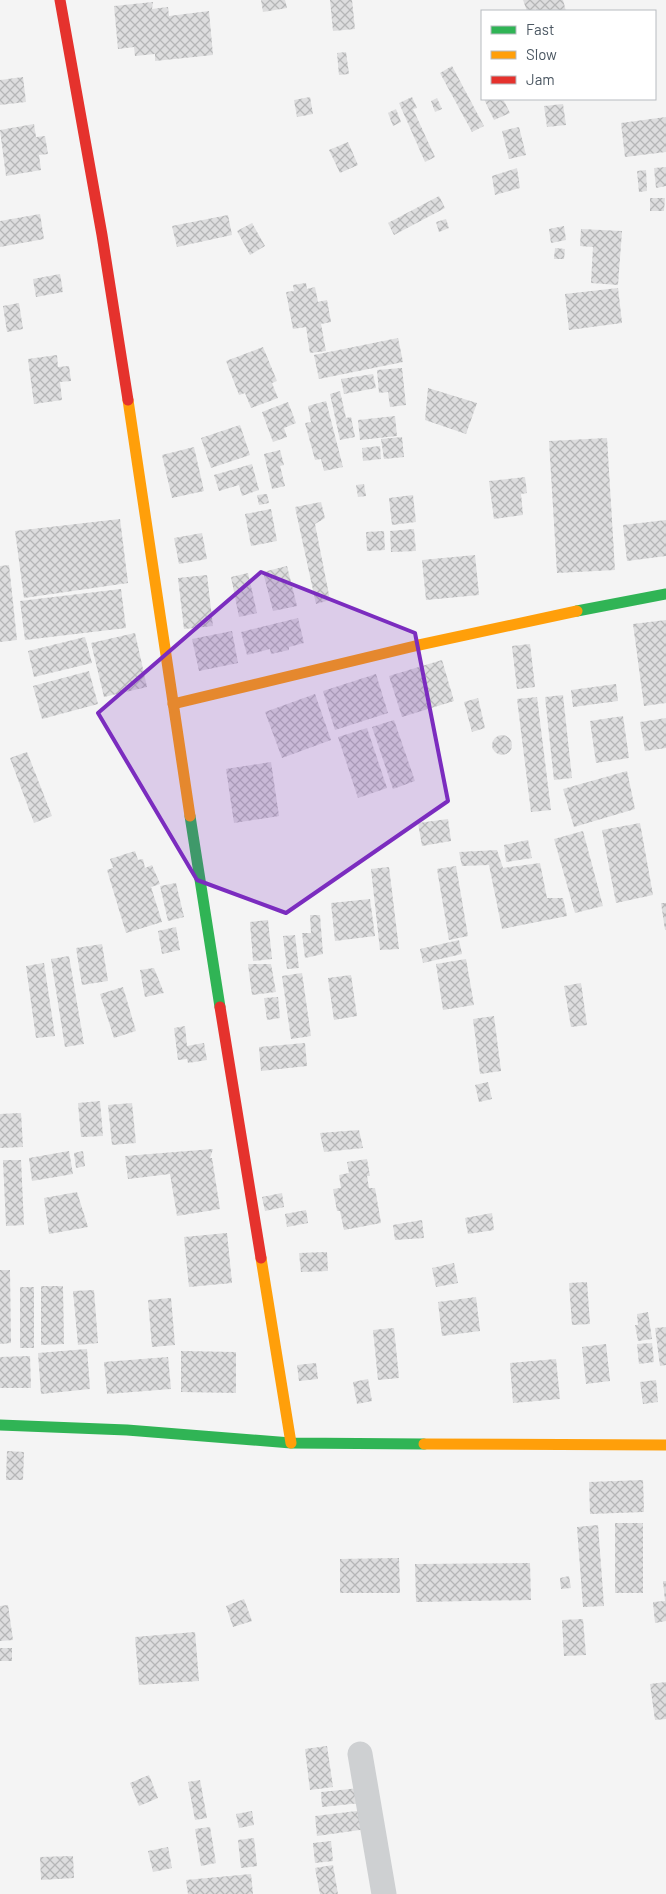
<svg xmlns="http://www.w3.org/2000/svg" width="666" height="1894" font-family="Barlow,sans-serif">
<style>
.building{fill:url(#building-cross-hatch)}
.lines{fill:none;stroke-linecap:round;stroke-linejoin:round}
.street{stroke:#ced0d2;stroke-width:25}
.fast{stroke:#30b455;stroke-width:11}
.slow{stroke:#ff9f0a;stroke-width:11}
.jam{stroke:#e5322d;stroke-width:11}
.marked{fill:#7b2cbf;fill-opacity:0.2;stroke:#7b2cbf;stroke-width:4;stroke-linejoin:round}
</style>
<defs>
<pattern id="building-cross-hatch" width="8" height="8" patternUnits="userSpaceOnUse" patternTransform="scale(1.25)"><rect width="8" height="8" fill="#ddddde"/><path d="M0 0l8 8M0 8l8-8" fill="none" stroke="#b5b6b7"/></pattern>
</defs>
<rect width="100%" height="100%" fill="#f4f4f4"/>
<g class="building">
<polygon points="261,0 285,0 287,8 263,12"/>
<polygon points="330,0 352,0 355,29 333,31"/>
<polygon points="523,0 563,0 566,11 536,11 536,9 527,11"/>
<polygon points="153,2 152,9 168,7 169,16 209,11 213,55 155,61 155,54 135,56 134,47 118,49 114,6"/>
<polygon points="346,52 349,74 339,75 337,53"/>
<polygon points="452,66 484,126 472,132 440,73"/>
<polygon points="23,77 26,102 0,105 0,80"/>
<polygon points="310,97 313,114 297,117 294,100"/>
<polygon points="412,97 417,108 413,109 435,157 425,162 399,103"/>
<polygon points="437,98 442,109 435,112 431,101"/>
<polygon points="484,99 503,99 510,113 494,120"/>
<polygon points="563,104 566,125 547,127 544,106"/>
<polygon points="396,109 401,122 393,126 388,113"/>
<polygon points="666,117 666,152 625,157 621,123"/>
<polygon points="34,124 36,137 45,136 48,154 39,155 41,170 6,176 0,130"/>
<polygon points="519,127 526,155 509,159 502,131"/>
<polygon points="348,142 358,165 340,173 329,150"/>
<polygon points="666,167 666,186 656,188 654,168"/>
<polygon points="517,168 520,188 495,195 492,176"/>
<polygon points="646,170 647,191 639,192 637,171"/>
<polygon points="439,196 445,208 394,235 388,223"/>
<polygon points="650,198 665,198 664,211 650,211"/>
<polygon points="40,214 44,239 0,247 0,221"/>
<polygon points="228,215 232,235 177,247 172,226"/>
<polygon points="446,219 449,228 439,232 436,222"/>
<polygon points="252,223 265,246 250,255 237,231"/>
<polygon points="564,226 566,240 551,243 549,229"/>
<polygon points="581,229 622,231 618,285 591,283 593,247 580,246"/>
<polygon points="555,248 565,249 564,259 554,259"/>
<polygon points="60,274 63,292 36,297 33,279"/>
<polygon points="306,283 307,289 315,287 318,302 327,300 331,322 321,324 326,351 310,353 306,327 293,329 286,292 294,291 293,285"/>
<polygon points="618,288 622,323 569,330 565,294"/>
<polygon points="19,303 23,329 7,332 3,306"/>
<polygon points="398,338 403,362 319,379 314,355"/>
<polygon points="263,347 277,381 272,383 278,398 251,408 245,393 239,395 226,361"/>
<polygon points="57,355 58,367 69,366 71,381 60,382 62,400 34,404 28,359"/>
<polygon points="402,368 406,405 390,407 388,392 379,393 377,370"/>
<polygon points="373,374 376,388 344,394 341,379"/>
<polygon points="428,388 477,403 466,434 425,420"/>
<polygon points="340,391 346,418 351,417 355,437 340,440 330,394"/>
<polygon points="326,401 343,467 324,471 321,459 315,460 305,423 311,422 308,406"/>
<polygon points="288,402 296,423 284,428 287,437 273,442 262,412"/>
<polygon points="395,416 397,436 360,440 358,420"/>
<polygon points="240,425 250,455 211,468 201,438"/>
<polygon points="402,437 404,457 384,459 381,439"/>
<polygon points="607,438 615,570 557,573 549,441"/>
<polygon points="380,446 381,459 363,461 362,448"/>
<polygon points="194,447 204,491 172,498 162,455"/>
<polygon points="280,450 284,465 280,466 285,486 272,489 264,454"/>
<polygon points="252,464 259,490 242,496 239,485 219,491 214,475"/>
<polygon points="525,477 527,493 521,494 523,515 494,519 489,481"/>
<polygon points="364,484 366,496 358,497 356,485"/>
<polygon points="267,494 269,503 259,505 257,495"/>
<polygon points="413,495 416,522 392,525 389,498"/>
<polygon points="321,502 325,518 315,524 330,600 316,604 295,507"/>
<polygon points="271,509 277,541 251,546 245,514"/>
<polygon points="120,519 128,583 24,598 15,531"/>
<polygon points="666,520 666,556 627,561 623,525"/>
<polygon points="414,529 416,551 391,552 390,531"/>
<polygon points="384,531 385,550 367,551 366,532"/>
<polygon points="202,533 207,559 179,564 174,538"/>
<polygon points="475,555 479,595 426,600 422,560"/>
<polygon points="9,565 17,640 0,642 0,566"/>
<polygon points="287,566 297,606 273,611 263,572"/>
<polygon points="248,573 257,613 239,617 231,577"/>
<polygon points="207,575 213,626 184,629 178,578"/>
<polygon points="121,589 126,628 25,640 20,601"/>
<polygon points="298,618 304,643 289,647 289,650 271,654 270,649 247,655 241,632"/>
<polygon points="666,620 666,703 644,706 633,624"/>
<polygon points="232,631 238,663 199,671 192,639"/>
<polygon points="135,633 147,687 104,697 91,643"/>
<polygon points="85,637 92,663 34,677 28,651"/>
<polygon points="530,644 535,687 517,689 512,646"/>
<polygon points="442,660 454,701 402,717 389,676"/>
<polygon points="89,671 98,704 42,719 33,686"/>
<polygon points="376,674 388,713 335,730 323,691"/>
<polygon points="616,684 618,701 573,707 571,690"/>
<polygon points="315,694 331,740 282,758 265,712"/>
<polygon points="563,695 572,778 554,780 545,697"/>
<polygon points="537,697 551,810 531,812 517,699"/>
<polygon points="478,698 485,728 472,732 464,702"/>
<polygon points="623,716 629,758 596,763 590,721"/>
<polygon points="666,718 666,748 645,751 640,722"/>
<polygon points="394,720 415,781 393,789 372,727"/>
<polygon points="367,728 387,788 358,798 338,737"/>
<circle cx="502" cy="745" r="10"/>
<polygon points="27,752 52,816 34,823 10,758"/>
<polygon points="271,762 279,816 234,823 226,769"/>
<polygon points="627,771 635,809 574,827 563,789"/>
<polygon points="448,819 451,841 422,846 418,823"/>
<polygon points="640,823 653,895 616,903 602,830"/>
<polygon points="583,831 603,906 575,913 554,839"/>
<polygon points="528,840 532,858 506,862 504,845"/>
<polygon points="497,850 503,868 540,863 547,898 563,898 567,916 502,929 489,865 462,866 459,852"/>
<polygon points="135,851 138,860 143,859 145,868 152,865 160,884 151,887 162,922 126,933 107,870 113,868 110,859"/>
<polygon points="456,866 468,936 449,940 437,869"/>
<polygon points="389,867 399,949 380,950 371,869"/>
<polygon points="176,883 184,917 168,921 160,886"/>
<polygon points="370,899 375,936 335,941 331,903"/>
<polygon points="661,903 666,903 666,930 665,930"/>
<polygon points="310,915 320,915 323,954 305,958 302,933 311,933"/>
<polygon points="268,920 272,959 253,961 250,922"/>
<polygon points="176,927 180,950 162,954 158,931"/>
<polygon points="295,935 299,968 287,969 283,936"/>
<polygon points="459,940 462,954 423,963 420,949"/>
<polygon points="102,944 108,981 82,985 76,948"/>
<polygon points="69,956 84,1044 65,1047 51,959"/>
<polygon points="466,959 474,1005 443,1010 436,964"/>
<polygon points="44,963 55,1036 36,1038 26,966"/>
<polygon points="248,964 271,964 276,992 252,995"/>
<polygon points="154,968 164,993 145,997 140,970"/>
<polygon points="302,973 311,1036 291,1039 282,976"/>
<polygon points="351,975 357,1016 334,1020 328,978"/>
<polygon points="581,983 587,1025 571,1027 564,986"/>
<polygon points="123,987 136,1031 114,1038 100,994"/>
<polygon points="278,997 280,1018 267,1020 264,998"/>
<polygon points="494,1016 501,1071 480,1074 473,1019"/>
<polygon points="185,1026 187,1046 204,1043 207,1060 188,1063 187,1059 178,1060 174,1028"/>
<polygon points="305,1043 307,1066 261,1071 259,1047"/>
<polygon points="488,1082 492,1099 479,1102 475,1085"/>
<polygon points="100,1101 103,1136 81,1137 78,1103"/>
<polygon points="132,1103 136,1143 112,1145 108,1105"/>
<polygon points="21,1113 23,1147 0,1148 0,1114"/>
<polygon points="359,1130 363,1148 324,1152 320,1133"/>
<polygon points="213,1149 210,1158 212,1158 220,1209 177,1216 170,1174 128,1179 125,1156"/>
<polygon points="69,1151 73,1174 32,1181 29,1158"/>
<polygon points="83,1151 85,1166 76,1168 74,1153"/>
<polygon points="367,1159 370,1176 367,1176 369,1188 375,1188 381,1223 344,1230 340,1211 337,1211 333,1189 341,1188 339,1175 349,1173 347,1162"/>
<polygon points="3,1160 21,1160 24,1225 6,1226"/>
<polygon points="77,1192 88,1227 49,1234 44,1198"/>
<polygon points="282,1193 284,1207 265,1211 262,1197"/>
<polygon points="306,1210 308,1223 287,1227 285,1214"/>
<polygon points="492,1213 494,1230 468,1234 465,1218"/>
<polygon points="422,1220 424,1238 395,1240 393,1225"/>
<polygon points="227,1233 232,1283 189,1287 184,1237"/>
<polygon points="327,1252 328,1271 301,1272 299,1253"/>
<polygon points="454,1263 458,1283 436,1287 432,1268"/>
<polygon points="0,1270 10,1270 11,1343 0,1344"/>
<polygon points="587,1282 590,1324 572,1325 569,1283"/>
<polygon points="41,1286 63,1286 64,1344 41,1345"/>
<rect x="20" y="1287" width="14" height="61"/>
<polygon points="94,1290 98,1343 78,1345 73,1291"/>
<polygon points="476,1297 480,1331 442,1336 438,1302"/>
<polygon points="171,1298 175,1345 152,1347 148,1300"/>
<polygon points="648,1312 652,1339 638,1341 635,1325 638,1325 637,1314"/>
<polygon points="666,1327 666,1365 660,1366 655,1328"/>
<polygon points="394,1328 399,1378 378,1380 373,1330"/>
<polygon points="652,1343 654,1362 639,1364 637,1344"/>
<polygon points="606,1344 610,1381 586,1384 582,1347"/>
<polygon points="87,1349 90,1389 41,1394 38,1353"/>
<polygon points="181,1351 236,1352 236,1393 181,1392"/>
<polygon points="30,1356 31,1388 0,1388 0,1357"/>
<polygon points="168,1357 171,1389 107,1394 104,1362"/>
<polygon points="556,1359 560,1399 513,1403 510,1363"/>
<polygon points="316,1363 318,1379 299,1381 297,1365"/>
<polygon points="368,1379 372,1401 357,1404 353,1382"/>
<polygon points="656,1380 658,1402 643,1404 640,1382"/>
<polygon points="7,1451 24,1452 23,1480 6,1480"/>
<polygon points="643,1480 644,1512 590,1514 589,1482"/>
<rect x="615" y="1523" width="28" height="70"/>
<polygon points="598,1525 604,1606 583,1607 577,1527"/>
<polygon points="399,1558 400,1593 340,1593 340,1559"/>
<polygon points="530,1563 531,1600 416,1602 415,1564"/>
<polygon points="569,1576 571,1588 561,1589 560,1578"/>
<polygon points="663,1581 666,1581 666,1621 655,1623 653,1602 665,1601"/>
<polygon points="244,1599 252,1621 233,1627 226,1606"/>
<polygon points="8,1605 13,1640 0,1641 0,1606"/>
<polygon points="583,1619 586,1655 564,1656 562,1620"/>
<polygon points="195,1632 199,1681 139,1685 135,1637"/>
<rect x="0" y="1648" width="12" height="13"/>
<polygon points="666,1682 666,1719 655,1720 650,1684"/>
<polygon points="327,1746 333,1787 310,1790 305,1749"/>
<polygon points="149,1775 158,1798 139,1806 130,1783"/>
<polygon points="200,1780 207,1818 195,1820 188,1782"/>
<polygon points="360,1788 361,1803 322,1807 321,1792"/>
<polygon points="365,1810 367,1829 317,1836 315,1816"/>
<polygon points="252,1811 254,1825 239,1828 236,1814"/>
<polygon points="210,1827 216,1863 201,1866 195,1829"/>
<polygon points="254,1838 257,1866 241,1868 238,1840"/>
<polygon points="331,1841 333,1861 315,1863 313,1843"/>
<polygon points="168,1847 172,1868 153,1872 148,1851"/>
<polygon points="73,1856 74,1878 41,1880 40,1857"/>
<polygon points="333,1865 338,1894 320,1894 315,1868"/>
<polygon points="251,1874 253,1894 188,1894 186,1880"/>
</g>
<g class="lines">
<polyline class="street" points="360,1754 384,1894"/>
<g class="fast">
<polyline points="577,611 666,594"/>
<polyline points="190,816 220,1007"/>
<polyline points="0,1425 127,1430 291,1443 424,1444"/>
</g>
<g class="slow">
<polyline points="128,400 190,816"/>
<polyline points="173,704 419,645 577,611"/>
<polyline points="261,1258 291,1443"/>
<polyline points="424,1444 666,1445"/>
</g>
<g class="jam">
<polyline points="60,0 102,235 128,400"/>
<polyline points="220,1007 261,1258"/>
</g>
</g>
<path class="marked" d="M261 572 415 633 448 801 286 913 197 880 98 713Z"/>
<rect x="481" y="10" width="175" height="90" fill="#ffffff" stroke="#b7bbc0"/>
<rect x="491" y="26" width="25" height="8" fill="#30b455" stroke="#b7bbc0"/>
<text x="526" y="35" font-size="15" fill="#4a5661">Fast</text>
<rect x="491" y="51" width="25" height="8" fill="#ff9f0a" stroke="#b7bbc0"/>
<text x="526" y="60" font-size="15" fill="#4a5661">Slow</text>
<rect x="491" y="76" width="25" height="8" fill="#e5322d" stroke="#b7bbc0"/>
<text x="526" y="85" font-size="15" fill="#4a5661">Jam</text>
</svg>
